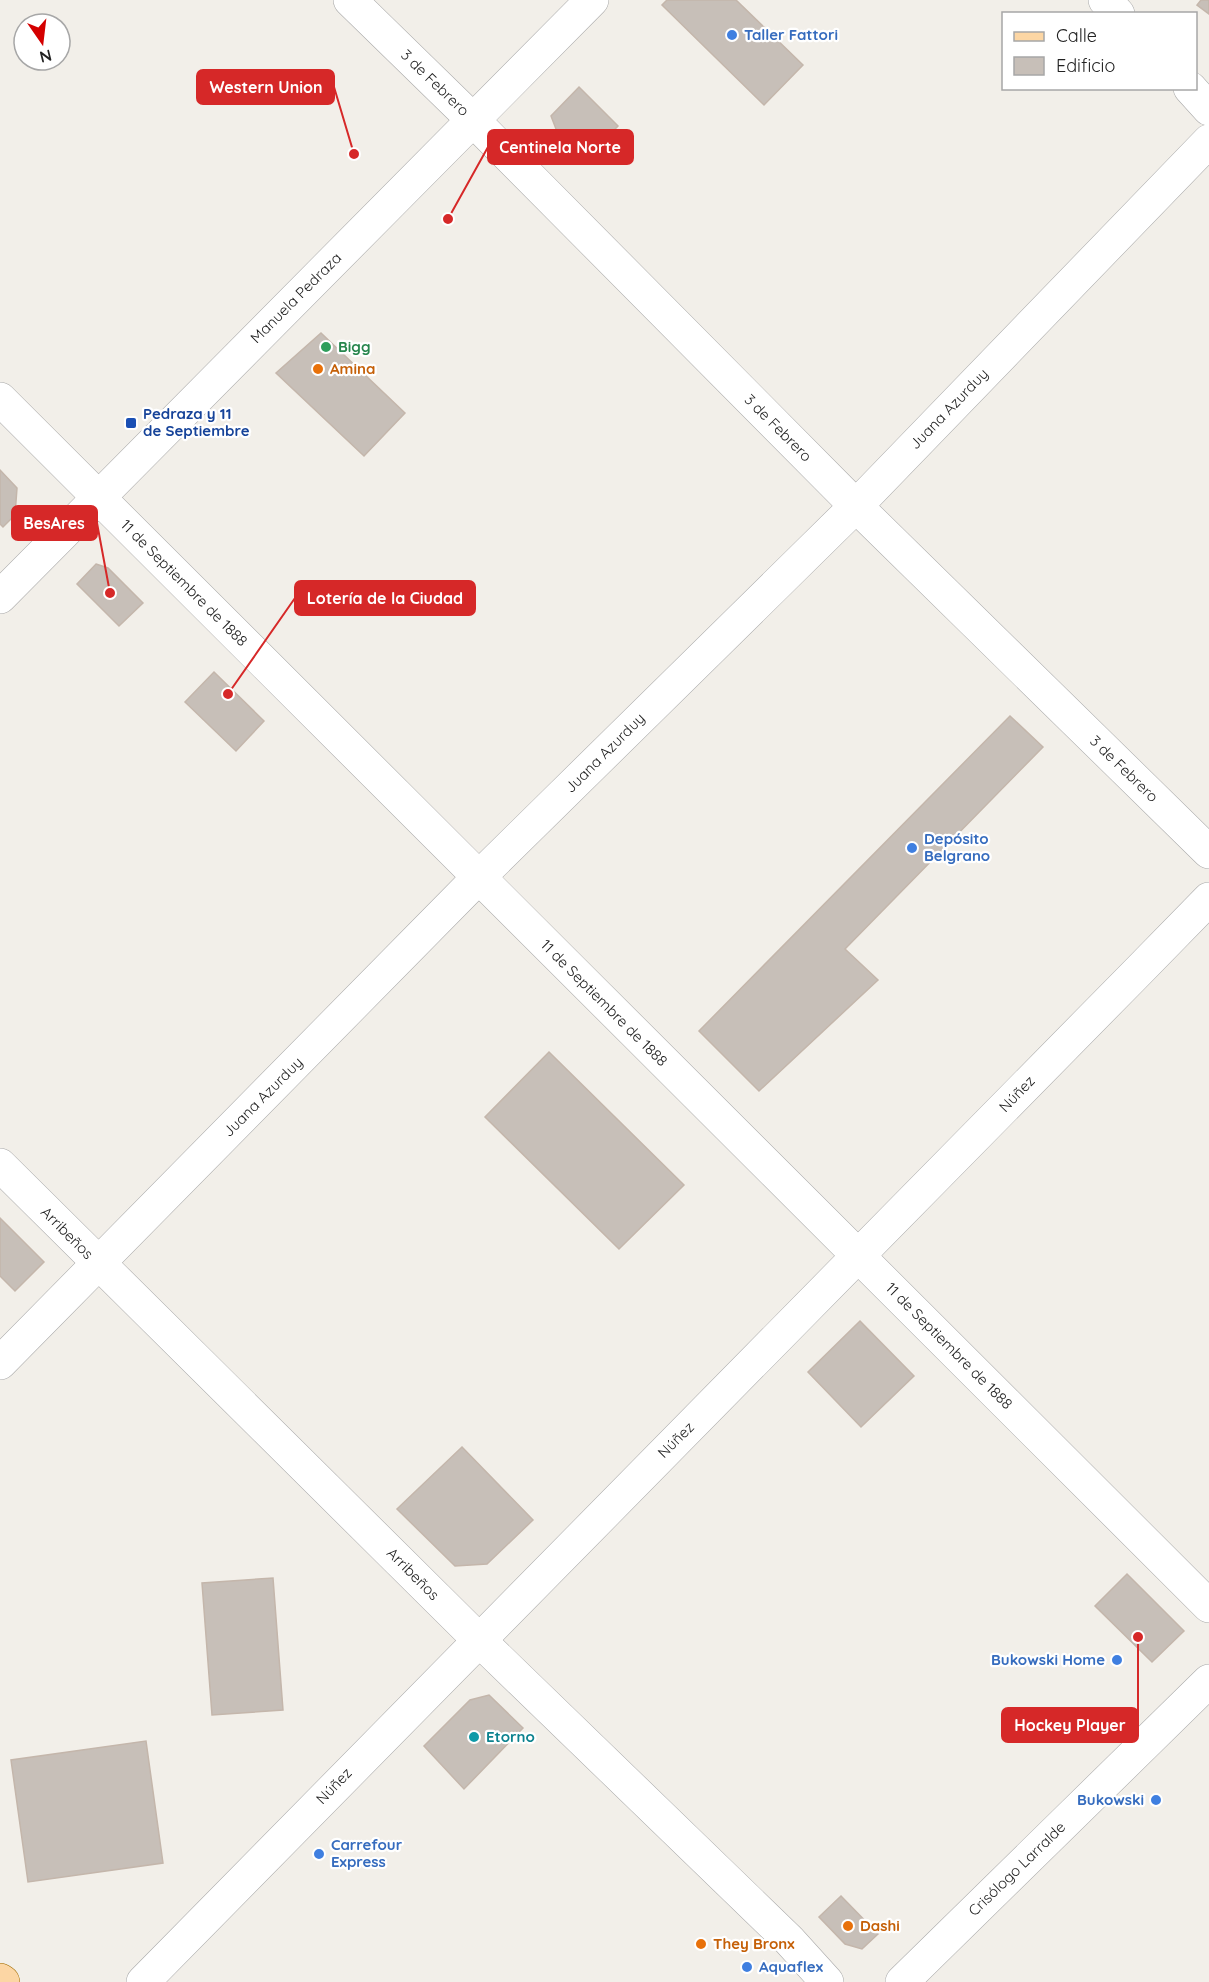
<svg xmlns="http://www.w3.org/2000/svg" width="1209" height="1982" font-family="Quicksand,sans-serif">
<style>
.building{fill:#c7bfb8;stroke:#c4b6ab;stroke-width:1.5}
.lines{fill:none;stroke-linecap:round;stroke-linejoin:round}
.minor-casing{stroke:#a9a9a9;stroke-width:34}
.major-casing{stroke:#a06b00;stroke-width:34}
.minor{stroke:#fff;stroke-width:33}
.major{stroke:#fcd6a4;stroke-width:33}
.shop-dot{fill:#3f7fe0;stroke:#fff;stroke-width:2}
.leisure-dot{fill:#2e9e5b;stroke:#fff;stroke-width:2}
.food-dot{fill:#e8710a;stroke:#fff;stroke-width:2}
.transit-dot{fill:#1a4fb4;stroke:#fff;stroke-width:2}
.culture-dot{fill:#0f9aa8;stroke:#fff;stroke-width:2}
.labels{text-anchor:middle;stroke-width:4.5;stroke-linejoin:round;paint-order:stroke}
.shop-label{font-size:15px;font-weight:bold;fill:#366cbe;stroke:#fff;text-anchor:start}
.street-label{font-size:15px;fill:#222;stroke:#fff}
.leisure-label{font-size:15px;font-weight:bold;fill:#27864d;stroke:#fff;text-anchor:start}
.food-label{font-size:15px;font-weight:bold;fill:#c56008;stroke:#fff;text-anchor:start}
.transit-label{font-size:15px;font-weight:bold;fill:#164399;stroke:#fff;text-anchor:start}
.culture-label{font-size:15px;font-weight:bold;fill:#0d838f;stroke:#fff;text-anchor:start}
.leader{fill:none;stroke:#d62828;stroke-width:2}
.callout-dot{fill:#d62828;stroke:#fff;stroke-width:2}
.callout{fill:#d62828;stroke:#d62828;stroke-width:2}
.callout-label{font-size:16px;text-anchor:middle;font-weight:bold;fill:#fff}
</style>
<rect width="100%" height="100%" fill="#f2efe9"/>
<g class="building">
<polygon points="667,0 736,0 803,65 764,105 662,5"/>
<polygon points="1201,0 1209,0 1209,14 1197,5"/>
<polygon points="579,87 618,126 584,161 558,134 551,116"/>
<polygon points="321,333 405,413 364,456 276,373"/>
<polygon points="0,470 17,488 15,515 3,527 0,524"/>
<polygon points="96,564 108,568 143,603 119,626 77,584"/>
<polygon points="214,672 264,721 236,751 185,702"/>
<polygon points="1010,716 1043,747 845,949 878,980 759,1091 699,1031"/>
<polygon points="549,1052 684,1185 619,1249 485,1117"/>
<polygon points="0,1218 44,1262 15,1291 0,1276"/>
<polygon points="860,1321 914,1376 861,1427 808,1372"/>
<polygon points="462,1447 533,1520 487,1564 455,1566 397,1509"/>
<polygon points="1127,1574 1184,1631 1152,1662 1095,1606"/>
<polygon points="273,1578 283,1710 212,1715 202,1583"/>
<polygon points="489,1695 523,1728 464,1789 424,1746 470,1700"/>
<polygon points="146,1741 163,1863 28,1882 11,1760"/>
<polygon points="841,1896 878,1934 862,1949 845,1944 819,1917"/>
</g>
<g class="lines">
<defs>
<g id="minor">
<polyline points="350,0 473,120 856,506 1209,852"/>
<polyline points="1105,0 1118,14"/>
<polyline points="1190,88 1209,109"/>
<polyline points="0,399 1209,1606"/>
<polyline points="0,597 592,0"/>
<polyline points="0,1165 478,1639 789,1940 827,1982"/>
<polyline points="0,1363 478,878 856,506 1209,141"/>
<path d="M143 1982C497 1619 855 1261 1209 899"/>
<polyline points="902,1982 1209,1681"/>
</g>
<polyline id="major" points="0,1980 3,1982"/>
</defs>
<use href="#minor" class="minor-casing"/>
<use href="#major" class="major-casing"/>
<use href="#minor" class="minor"/>
<use href="#major" class="major"/>
</g>
<g class="shop-dot">
<circle cx="732" cy="35" r="6"/>
<circle cx="912" cy="848" r="6"/>
<circle cx="1117" cy="1660" r="6"/>
<circle cx="1156" cy="1800" r="6"/>
<circle cx="319" cy="1854" r="6"/>
<circle cx="747" cy="1967" r="6"/>
</g>
<circle class="leisure-dot" cx="326" cy="347" r="6"/>
<g class="food-dot">
<circle cx="318" cy="369" r="6"/>
<circle cx="848" cy="1926" r="6"/>
<circle cx="701" cy="1944" r="6"/>
</g>
<rect class="transit-dot" x="125" y="417" width="12" height="12" rx="3"/>
<circle class="culture-dot" cx="474" cy="1737" r="6"/>
<g class="labels">
<g class="shop-label">
<text x="744" y="40">Taller Fattori</text>
<text x="924" y="844">Depósito<tspan x="924" dy="17">Belgrano</tspan></text>
<text x="1105" y="1665" text-anchor="end">Bukowski Home</text>
<text x="1144" y="1805" text-anchor="end">Bukowski</text>
<text x="331" y="1850">Carrefour<tspan x="331" dy="17">Express</tspan></text>
<text x="759" y="1972">Aquaflex</text>
</g>
<g class="street-label">
<text transform="translate(435 83) rotate(44)" y="5">3 de Febrero</text>
<text transform="translate(296 298) rotate(-45)" y="5">Manuela Pedraza</text>
<text transform="translate(949 409) rotate(-46)" y="5">Juana Azurduy</text>
<text transform="translate(778 428) rotate(45)" y="5">3 de Febrero</text>
<text transform="translate(184 583) rotate(45)" y="5">11 de Septiembre de 1888</text>
<text transform="translate(605 753) rotate(-45)" y="5">Juana Azurduy</text>
<text transform="translate(1124 769) rotate(44)" y="5">3 de Febrero</text>
<text transform="translate(604 1003) rotate(45)" y="5">11 de Septiembre de 1888</text>
<text transform="translate(1017 1094) rotate(-46)" y="5">Núñez</text>
<text transform="translate(263 1097) rotate(-45)" y="5">Juana Azurduy</text>
<text transform="translate(67 1233) rotate(45)" y="5">Arribeños</text>
<text transform="translate(949 1346) rotate(45)" y="5">11 de Septiembre de 1888</text>
<text transform="translate(676 1440) rotate(-45)" y="5">Núñez</text>
<text transform="translate(413 1574) rotate(45)" y="5">Arribeños</text>
<text transform="translate(334 1786) rotate(-46)" y="5">Núñez</text>
<text transform="translate(1017 1869) rotate(-44)" y="5">Crisólogo Larralde</text>
</g>
<g class="leisure-label">
<text x="338" y="352">Bigg</text>
</g>
<g class="food-label">
<text x="330" y="374">Amina</text>
<text x="860" y="1931">Dashi</text>
<text x="713" y="1949">They Bronx</text>
</g>
<g class="transit-label">
<text x="143" y="419">Pedraza y 11<tspan x="143" dy="17">de Septiembre</tspan></text>
</g>
<g class="culture-label">
<text x="486" y="1742">Etorno</text>
</g>
</g>
<path class="leader" d="M354 154L334 87M448 219L488 147M110 593L97 523M228 694L295 598M1138 1637L1138 1725"/>
<g class="callout-dot">
<circle cx="354" cy="154" r="6"/>
<circle cx="448" cy="219" r="6"/>
<circle cx="110" cy="593" r="6"/>
<circle cx="228" cy="694" r="6"/>
<circle cx="1138" cy="1637" r="6"/>
</g>
<g class="callout">
<rect x="197" y="70" width="137" height="34" rx="6"/>
<rect x="488" y="130" width="145" height="34" rx="6"/>
<rect x="12" y="506" width="85" height="34" rx="6"/>
<rect x="295" y="581" width="180" height="34" rx="6"/>
<rect x="1002" y="1708" width="136" height="34" rx="6"/>
</g>
<g class="callout-label">
<text x="266" y="93">Western Union</text>
<text x="560" y="153">Centinela Norte</text>
<text x="54" y="529">BesAres</text>
<text x="385" y="604">Lotería de la Ciudad</text>
<text x="1070" y="1731">Hockey Player</text>
</g>
<rect x="1002" y="12" width="195" height="78" fill="#ffffff" stroke="#a7a7a7" stroke-width="1.5"/>
<rect x="1014" y="32" width="30" height="9" fill="#fcd6a4" stroke="#a7a7a7" stroke-width="1.5"/>
<text x="1056" y="42" font-size="18" fill="#222222">Calle</text>
<rect x="1014" y="57" width="30" height="18" fill="#c7bfb8" stroke="#a7a7a7" stroke-width="1.5"/>
<text x="1056" y="72" font-size="18" fill="#222222">Edificio</text>
<g transform="translate(42 42) rotate(166)"><circle r="28" fill="#ffffff" stroke="#a7a7a7" stroke-width="1.5"/>
<path d="M0-4.5L10 22L0 15L-10 22Z" fill="#d40000"/>
<text y="-9" font-size="16" font-weight="bold" text-anchor="middle" fill="#222222">N</text>
</g>
</svg>
